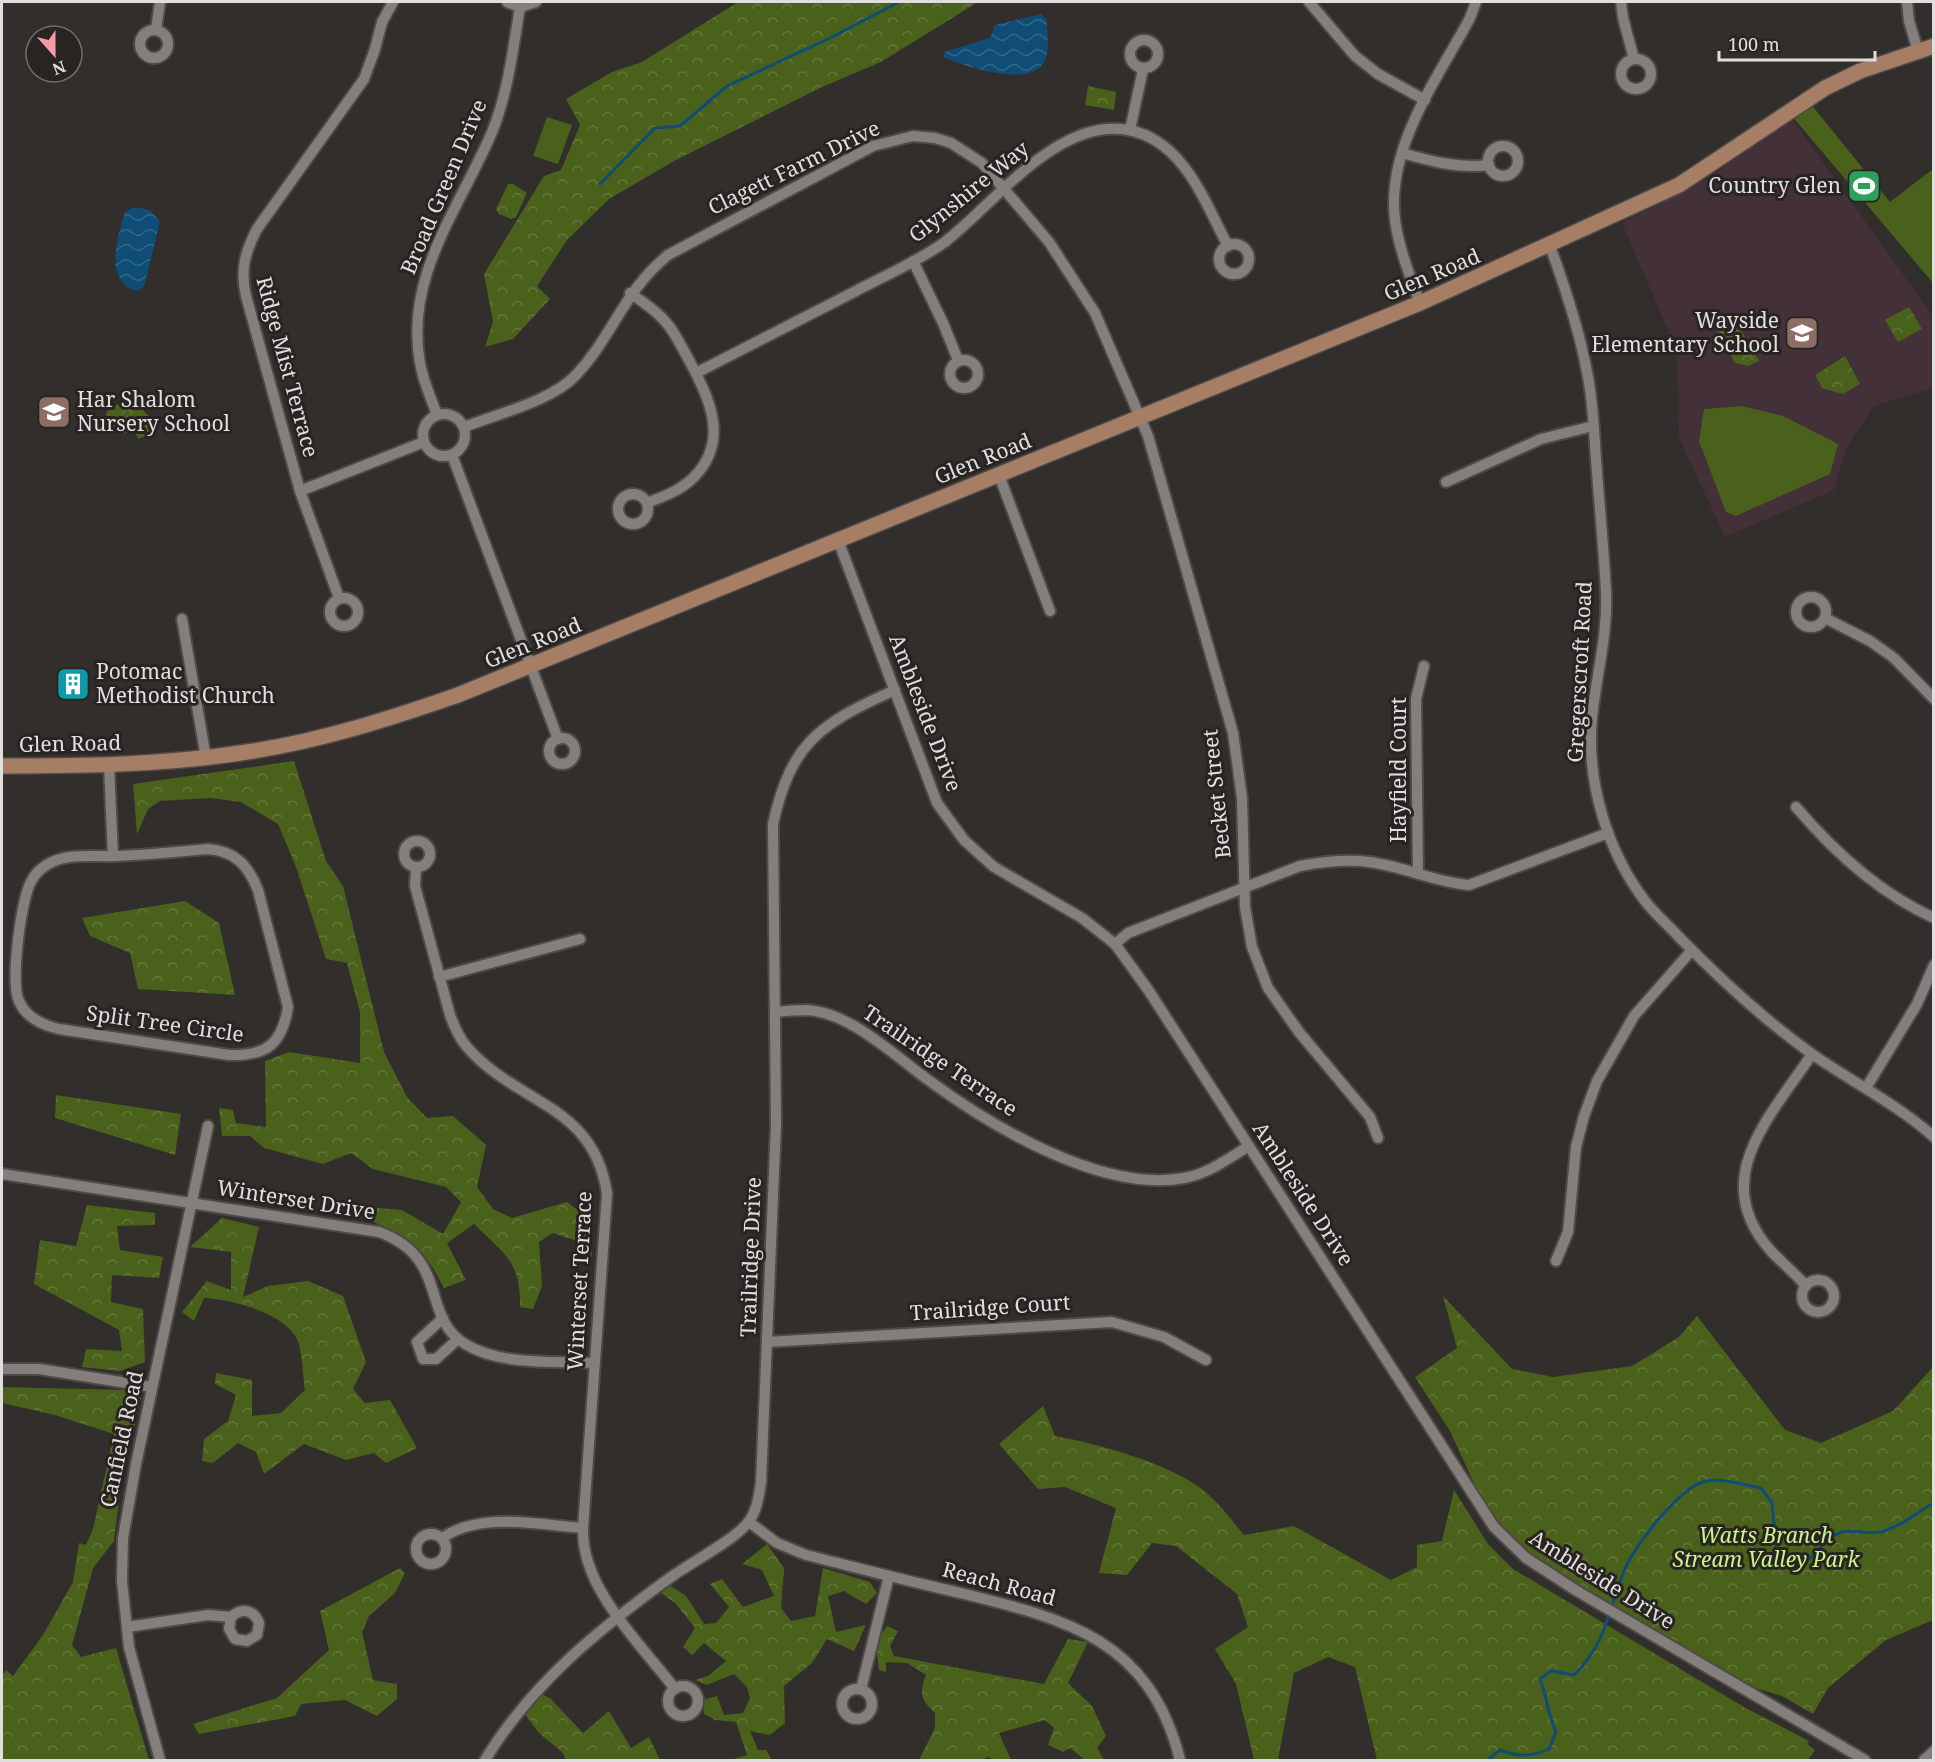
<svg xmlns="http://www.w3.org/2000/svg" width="1935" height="1762" font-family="'Noto Serif',serif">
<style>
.education{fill:#433038}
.grass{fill:#49611a}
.forest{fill:url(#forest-crowns)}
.water{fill:url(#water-waves)}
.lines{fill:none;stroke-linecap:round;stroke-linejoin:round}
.stream{stroke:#0f4d76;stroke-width:3}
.minor-casing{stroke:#4e4a48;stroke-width:14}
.secondary-casing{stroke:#4e4a48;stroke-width:18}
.minor{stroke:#847f7c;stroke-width:10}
.secondary{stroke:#a67e66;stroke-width:15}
.labels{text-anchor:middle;stroke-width:6;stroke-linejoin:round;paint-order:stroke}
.street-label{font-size:21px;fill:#e1dfdd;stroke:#282422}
.poi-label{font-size:21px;fill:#e1dfdd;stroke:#282422;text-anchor:end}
.park-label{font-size:21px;font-style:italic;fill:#ccf587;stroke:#282422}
</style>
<defs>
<pattern id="forest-crowns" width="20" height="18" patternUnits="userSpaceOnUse" patternTransform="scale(1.5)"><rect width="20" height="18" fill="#49611a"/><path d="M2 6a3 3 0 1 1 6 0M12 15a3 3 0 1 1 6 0" fill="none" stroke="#63773b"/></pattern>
<pattern id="water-waves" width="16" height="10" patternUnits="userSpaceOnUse" patternTransform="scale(1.5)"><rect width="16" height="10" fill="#0f4d76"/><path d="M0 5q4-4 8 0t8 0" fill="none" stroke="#326689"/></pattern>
</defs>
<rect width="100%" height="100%" fill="#322e2b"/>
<polygon class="education" points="1791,118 1933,316 1933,388 1874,406 1846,448 1834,490 1725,537 1679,438 1677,351 1622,223 1707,179"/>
<g class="grass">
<polygon points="1810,103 1890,202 1933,169 1933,283 1792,116"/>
<polygon points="547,117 572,125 558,164 533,156"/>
<polygon points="1742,406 1783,416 1838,444 1830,474 1736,516 1726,512 1699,441 1704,409"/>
</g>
<g class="forest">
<polygon points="738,2 978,2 881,62 822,87 674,161 609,199 567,240 537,286 550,299 513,339 485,347 493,322 484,274 544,176 561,170 580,125 566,99 612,72 642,62"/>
<polygon points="1088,86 1116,92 1114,110 1085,105"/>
<polygon points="508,184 513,184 527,193 516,217 511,219 499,214 496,209"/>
<polygon points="1909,307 1922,329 1898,342 1885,320"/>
<polygon points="1734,318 1759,361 1748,366 1735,363 1716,329"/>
<polygon points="1845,356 1860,384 1843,394 1822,388 1815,375"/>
<path d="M120 403C137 403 156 414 152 433L138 439 134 430 124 434 111 428 106 414 109 409Z"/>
<path d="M294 761 326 861 343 886 384 1052 407 1097 427 1118 453 1116 486 1145 477 1187 493 1209 512 1218 567 1202 589 1219 592 1257 574 1240 553 1233 539 1242 542 1286 533 1309 520 1307C521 1261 504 1254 474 1224L447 1243 466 1280 444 1288C423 1248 415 1241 374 1222L377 1208 402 1210 443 1234 461 1202 446 1187 373 1169 351 1153 323 1164 264 1148 250 1136H222L219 1108 233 1110 236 1123 266 1127 265 1061 289 1052 360 1063V1012L347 963 326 959 296 867 278 824 241 802 210 798 160 801 148 809 137 834 133 784Z"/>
<polygon points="185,901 219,923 235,995 138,989 130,953 90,936 82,918"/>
<polygon points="56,1095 181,1114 175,1155 55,1118"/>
<polygon points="87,1205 155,1213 155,1225 117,1226 120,1250 163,1257 159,1278 112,1275 111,1302 143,1309 145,1362 120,1371 82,1367 86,1349 122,1351 119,1330 34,1284 40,1240 76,1246"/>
<path d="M222 1218 259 1227 243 1297 268 1286 308 1281 343 1296 366 1362 353 1389 365 1403 390 1400 417 1448 386 1463 374 1453 346 1460 304 1444 264 1474 256 1452 238 1443 213 1463 202 1461 204 1439 228 1421 236 1395 215 1384 216 1373 252 1380V1416L281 1413 305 1390C303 1377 302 1350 297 1339 284 1313 231 1299 204 1298L194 1321 182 1312 207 1281 231 1290V1252L190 1247Z"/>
<polygon points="1443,1296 1512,1369 1553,1377 1632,1366 1679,1337 1697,1316 1785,1430 1821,1443 1893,1411 1933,1367 1933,1620 1886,1640 1828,1688 1813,1714 1782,1696 1730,1680 1577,1591 1494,1527 1450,1431 1415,1377 1457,1348"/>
<polygon points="2,1387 124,1390 141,1398 120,1491 114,1541 93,1568 72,1645 81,1657 116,1648 149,1760 2,1760 2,1676 6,1670 13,1676 43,1635 73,1582 79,1543 86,1545 93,1529 114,1434 55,1415 2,1403"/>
<path d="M1043 1406 1055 1436C1099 1444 1178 1465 1210 1496 1223 1508 1233 1522 1244 1535L1294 1526 1391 1580 1417 1567V1545L1442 1541 1454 1490 1488 1544 1513 1569 1744 1707 1809 1741 1807 1744 1815 1750 1808 1760H1377L1355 1667 1328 1657 1294 1673 1278 1760H1254L1236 1684 1215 1649 1248 1627 1237 1594 1176 1546 1152 1543 1127 1575 1099 1573 1116 1508 1065 1487 1038 1489 999 1444Z"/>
<polygon points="767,1544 784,1568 781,1608 791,1621 815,1616 823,1568 870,1582 877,1593 866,1604 844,1591 828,1596 836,1632 866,1625 854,1651 827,1639 812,1663 784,1686 785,1723 770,1735 750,1731 758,1750 766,1750 772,1760 730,1760 747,1755 736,1722 715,1720 704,1714 703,1700 717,1696 724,1715 743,1713 750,1698 747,1687 734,1674 707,1685 695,1680 708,1676 726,1661 704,1643 692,1655 683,1647 695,1628 675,1603 661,1593 669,1585 686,1596 704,1624 716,1623 729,1607 710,1584 722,1579 743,1607 774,1596 762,1570 742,1564"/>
<polygon points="400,1568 405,1573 395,1593 369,1616 362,1632 373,1680 397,1684 397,1699 377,1716 345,1700 301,1704 295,1716 199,1734 193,1724 277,1698 329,1650 320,1611"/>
<path d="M887 1626 898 1631 890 1646 894 1656 1044 1684 1068 1639 1088 1642 1068 1683 1092 1706 1106 1736 1097 1748 1104 1760H1085L1070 1748 1063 1752 1048 1745 1054 1728 1045 1720 999 1733 1011 1760H995L987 1757 984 1760H919L935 1728V1713C920 1699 919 1693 926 1675L907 1663 886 1662V1672L879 1670 876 1643Z"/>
<polygon points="542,1694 551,1699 583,1733 609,1711 631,1748 649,1737 660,1760 566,1760 563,1753 539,1733 525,1714"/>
</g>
<g class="water">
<path d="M1041 14 1047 20C1047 31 1050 52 1044 62 1029 89 965 66 943 57L944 52 990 38 995 25Z"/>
<path d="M134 207 150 210 160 222 144 287 138 291C103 284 117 237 125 212Z"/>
</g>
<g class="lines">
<g class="stream">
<polyline points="600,184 655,128 680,126 727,86 830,38 899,2"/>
<path d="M1488 1760 1500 1750C1518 1757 1531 1757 1549 1749L1556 1732C1548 1715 1547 1697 1540 1679L1551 1671 1574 1675C1608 1641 1608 1610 1625 1569 1634 1546 1682 1484 1707 1481 1724 1478 1745 1485 1761 1488L1772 1503 1776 1544 1774 1558 1778 1567C1821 1567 1815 1540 1842 1532 1854 1529 1868 1535 1880 1532 1898 1528 1918 1512 1934 1503"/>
</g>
<defs>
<g id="minor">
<polyline points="507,2 520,7 536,2"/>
<polyline points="1309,2 1355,56 1378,74 1425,100"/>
<polyline points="1621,2 1623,18 1634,59"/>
<polyline points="1907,2 1909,21 1918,51"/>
<circle cx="154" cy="44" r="14"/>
<polyline points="156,30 160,2"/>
<circle cx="1144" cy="54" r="14"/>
<circle cx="1636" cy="74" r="15"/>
<polyline points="1130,130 1143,69"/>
<circle cx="1503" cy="161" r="15"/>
<path d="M1402 153C1430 161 1459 169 1489 165"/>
<circle cx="1234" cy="259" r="15"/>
<path d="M1550 246C1565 287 1579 329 1587 372 1594 404 1594 439 1597 472 1600 512 1604 552 1606 592 1608 635 1596 676 1592 718 1586 781 1607 851 1645 901 1654 913 1667 924 1678 936 1719 978 1763 1019 1812 1054 1852 1082 1897 1104 1934 1137"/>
<polyline points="913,261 943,323 958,360"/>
<path d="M630 293C640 300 651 307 660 316 673 328 681 346 690 362 710 400 729 440 695 476 682 490 664 496 647 503"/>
<path d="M1420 303C1410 276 1399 249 1395 220 1386 147 1437 80 1470 18L1476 2"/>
<circle cx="964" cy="374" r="14"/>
<path d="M696 373C749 346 801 319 854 292 884 276 917 262 945 242 995 203 1058 117 1128 130 1184 140 1205 203 1228 246"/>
<circle cx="444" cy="435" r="21"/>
<path d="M437 415C431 398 423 381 420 363 404 276 460 208 492 132 508 93 513 49 520 7"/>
<path d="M464 427C497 414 552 401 576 375 613 336 623 292 668 255L873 146 913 136 935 138 951 143 982 163 1049 242 1095 313 1148 436 1233 733 1242 798 1245 907 1252 947 1268 988 1299 1032 1370 1117 1378 1138"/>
<polyline points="452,455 558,739"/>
<polyline points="999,475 1050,611"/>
<polyline points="1446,482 1541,439 1593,426"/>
<polyline points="300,491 424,442"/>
<circle cx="633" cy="509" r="15"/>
<polyline points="838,540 937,803 964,840 994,867 1082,918 1115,944 1149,991 1494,1527 1526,1558 1577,1591 1865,1760"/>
<circle cx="1811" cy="612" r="15"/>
<circle cx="344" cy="612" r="14"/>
<path d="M339 598 300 491 246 296C240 270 245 252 257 229L364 79 375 49 382 22 393 2"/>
<polyline points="1825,618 1870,641 1894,658 1934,699"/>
<polyline points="182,619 206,758"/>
<circle cx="562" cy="751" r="13"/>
<polyline points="109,766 113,856"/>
<path d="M1796 807C1835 853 1879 893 1934 918"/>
<circle cx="417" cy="854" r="13"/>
<path d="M208 849C235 851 248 865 258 890L288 1007C282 1044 267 1056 229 1055L59 1029C42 1025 26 1018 19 1001 10 984 21 896 32 880 36 872 45 865 52 862 71 853 96 857 116 856 147 855 177 852 208 849Z"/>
<path d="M416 868 415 886 450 1015C454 1026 459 1038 467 1047 517 1105 594 1103 607 1194L583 1528C581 1588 640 1643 675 1689"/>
<polyline points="1418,874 1416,699 1424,666"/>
<path d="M1115 944 1128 933 1300 866C1322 862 1346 859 1369 862 1403 866 1434 882 1469 885L1608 833"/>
<polyline points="439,977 580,939"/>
<path d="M775 1012C785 1011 796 1010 807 1010 850 1012 896 1057 931 1082 994 1128 1104 1193 1184 1178 1208 1174 1229 1158 1249 1146"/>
<polyline points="1866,1088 1917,1004 1934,965"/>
<path d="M2 1174 379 1232C450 1258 420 1316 465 1344 501 1366 554 1361 595 1363"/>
<polyline points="1556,1261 1568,1232 1576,1147 1584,1116 1597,1081 1634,1016 1692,950"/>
<circle cx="1818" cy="1296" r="16"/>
<path d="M1806 1286C1795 1273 1781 1262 1770 1250 1707 1178 1772 1115 1812 1054"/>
<polyline points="443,1318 417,1342 423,1359 436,1359 458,1339"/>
<polyline points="767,1342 1112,1322 1164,1337 1206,1360"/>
<polyline points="2,1369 39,1369 152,1387"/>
<path d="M749 1522 777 1543 806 1555C854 1567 903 1580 952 1591 1062 1618 1149 1636 1180 1760"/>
<circle cx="431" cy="1549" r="15"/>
<path d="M442 1538C481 1511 538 1525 583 1528"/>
<path d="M127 1627 208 1615 231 1617C242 1607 254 1610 259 1623L257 1635 247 1641 235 1639 229 1629 231 1617"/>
<circle cx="683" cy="1701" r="15"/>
<polyline points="861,1689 889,1576"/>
<circle cx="857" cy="1704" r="15"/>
<polyline points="160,1760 129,1647 122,1581 123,1538 136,1464 208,1126"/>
<path d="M485 1760C532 1683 599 1629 671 1577 690 1563 738 1538 749 1521 757 1511 759 1495 761 1482L776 1124 773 824C791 742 821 723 895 690"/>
<polyline points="1924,1760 1934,1751"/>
</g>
<path id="secondary" d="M2 766C84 766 166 765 247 752 320 741 389 719 458 695L1420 303 1679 185 1825 88 1860 71 1934 46"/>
</defs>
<use href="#minor" class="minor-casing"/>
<use href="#secondary" class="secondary-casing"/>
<use href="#minor" class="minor"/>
<use href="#secondary" class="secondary"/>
</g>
<defs>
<symbol id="stadium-square" viewBox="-11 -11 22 22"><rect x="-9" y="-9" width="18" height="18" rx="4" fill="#2e9e5b" stroke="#282422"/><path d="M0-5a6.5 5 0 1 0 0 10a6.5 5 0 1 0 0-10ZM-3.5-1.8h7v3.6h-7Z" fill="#fff"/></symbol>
<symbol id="school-square" viewBox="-11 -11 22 22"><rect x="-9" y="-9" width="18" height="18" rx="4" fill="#8d6e63" stroke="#282422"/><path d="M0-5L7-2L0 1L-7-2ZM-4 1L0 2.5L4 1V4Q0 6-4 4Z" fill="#fff"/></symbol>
<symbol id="building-square" viewBox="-11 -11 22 22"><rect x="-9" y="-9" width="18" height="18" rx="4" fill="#0f9aa8" stroke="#282422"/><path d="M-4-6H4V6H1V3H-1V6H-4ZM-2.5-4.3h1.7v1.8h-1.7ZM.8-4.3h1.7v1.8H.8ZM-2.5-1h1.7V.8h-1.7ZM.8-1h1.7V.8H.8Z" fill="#fff"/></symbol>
</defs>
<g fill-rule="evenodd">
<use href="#stadium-square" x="1845" y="167" width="38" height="38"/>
<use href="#school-square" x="1783" y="314" width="38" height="38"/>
<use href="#school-square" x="35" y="393" width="38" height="38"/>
<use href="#building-square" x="54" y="665" width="38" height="38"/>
</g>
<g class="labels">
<g class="street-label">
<text transform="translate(794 168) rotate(-26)" y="7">Clagett Farm Drive</text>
<text transform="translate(444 187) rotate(-67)" y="7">Broad Green Drive</text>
<text transform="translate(969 192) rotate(-39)" y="7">Glynshire Way</text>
<text transform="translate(1432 275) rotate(-23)" y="7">Glen Road</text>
<text transform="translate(287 367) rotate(75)" y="7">Ridge Mist Terrace</text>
<text transform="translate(983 459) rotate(-22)" y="7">Glen Road</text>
<text transform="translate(533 643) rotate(-22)" y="7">Glen Road</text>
<text transform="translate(1580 672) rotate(-87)" y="7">Gregerscroft Road</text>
<text transform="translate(925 713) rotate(69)" y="7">Ambleside Drive</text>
<text transform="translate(70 744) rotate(-1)" y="7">Glen Road</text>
<text transform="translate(1399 770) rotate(-90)" y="7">Hayfield Court</text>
<text transform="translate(1217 794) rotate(-96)" y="7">Becket Street</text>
<text transform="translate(165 1024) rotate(8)" y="7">Split Tree Circle</text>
<text transform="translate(940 1061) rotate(34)" y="7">Trailridge Terrace</text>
<text transform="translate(1303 1194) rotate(57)" y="7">Ambleside Drive</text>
<text transform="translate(296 1200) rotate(9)" y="7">Winterset Drive</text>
<text transform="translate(751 1257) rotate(-88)" y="7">Trailridge Drive</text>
<text transform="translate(580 1281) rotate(-87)" y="7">Winterset Terrace</text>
<text transform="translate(990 1308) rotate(-4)" y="7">Trailridge Court</text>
<text transform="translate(122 1439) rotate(-78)" y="7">Canfield Road</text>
<text transform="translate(1602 1580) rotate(32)" y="7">Ambleside Drive</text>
<text transform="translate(999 1584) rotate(15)" y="7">Reach Road</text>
</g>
<g class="poi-label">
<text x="1841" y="193">Country Glen</text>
<text x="1779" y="328">Wayside<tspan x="1779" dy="24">Elementary School</tspan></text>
<text x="77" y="407" text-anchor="start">Har Shalom<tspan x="77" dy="24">Nursery School</tspan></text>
<text x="96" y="679" text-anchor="start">Potomac<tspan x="96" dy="24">Methodist Church</tspan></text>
</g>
<g class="park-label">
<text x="1766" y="1543">Watts Branch<tspan x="1766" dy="24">Stream Valley Park</tspan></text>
</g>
</g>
<rect width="1935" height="1762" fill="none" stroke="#e1dfdd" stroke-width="6"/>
<g transform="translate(54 54) rotate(159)"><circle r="28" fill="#282422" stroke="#726f6d" stroke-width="1.5"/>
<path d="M0-4.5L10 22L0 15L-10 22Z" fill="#f49aa5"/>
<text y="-9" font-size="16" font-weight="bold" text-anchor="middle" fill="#e1dfdd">N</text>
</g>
<path d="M1719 51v9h156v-9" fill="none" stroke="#e1dfdd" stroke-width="3"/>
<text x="1728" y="51" font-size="18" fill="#e1dfdd" stroke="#282422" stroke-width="4.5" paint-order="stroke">100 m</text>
</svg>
